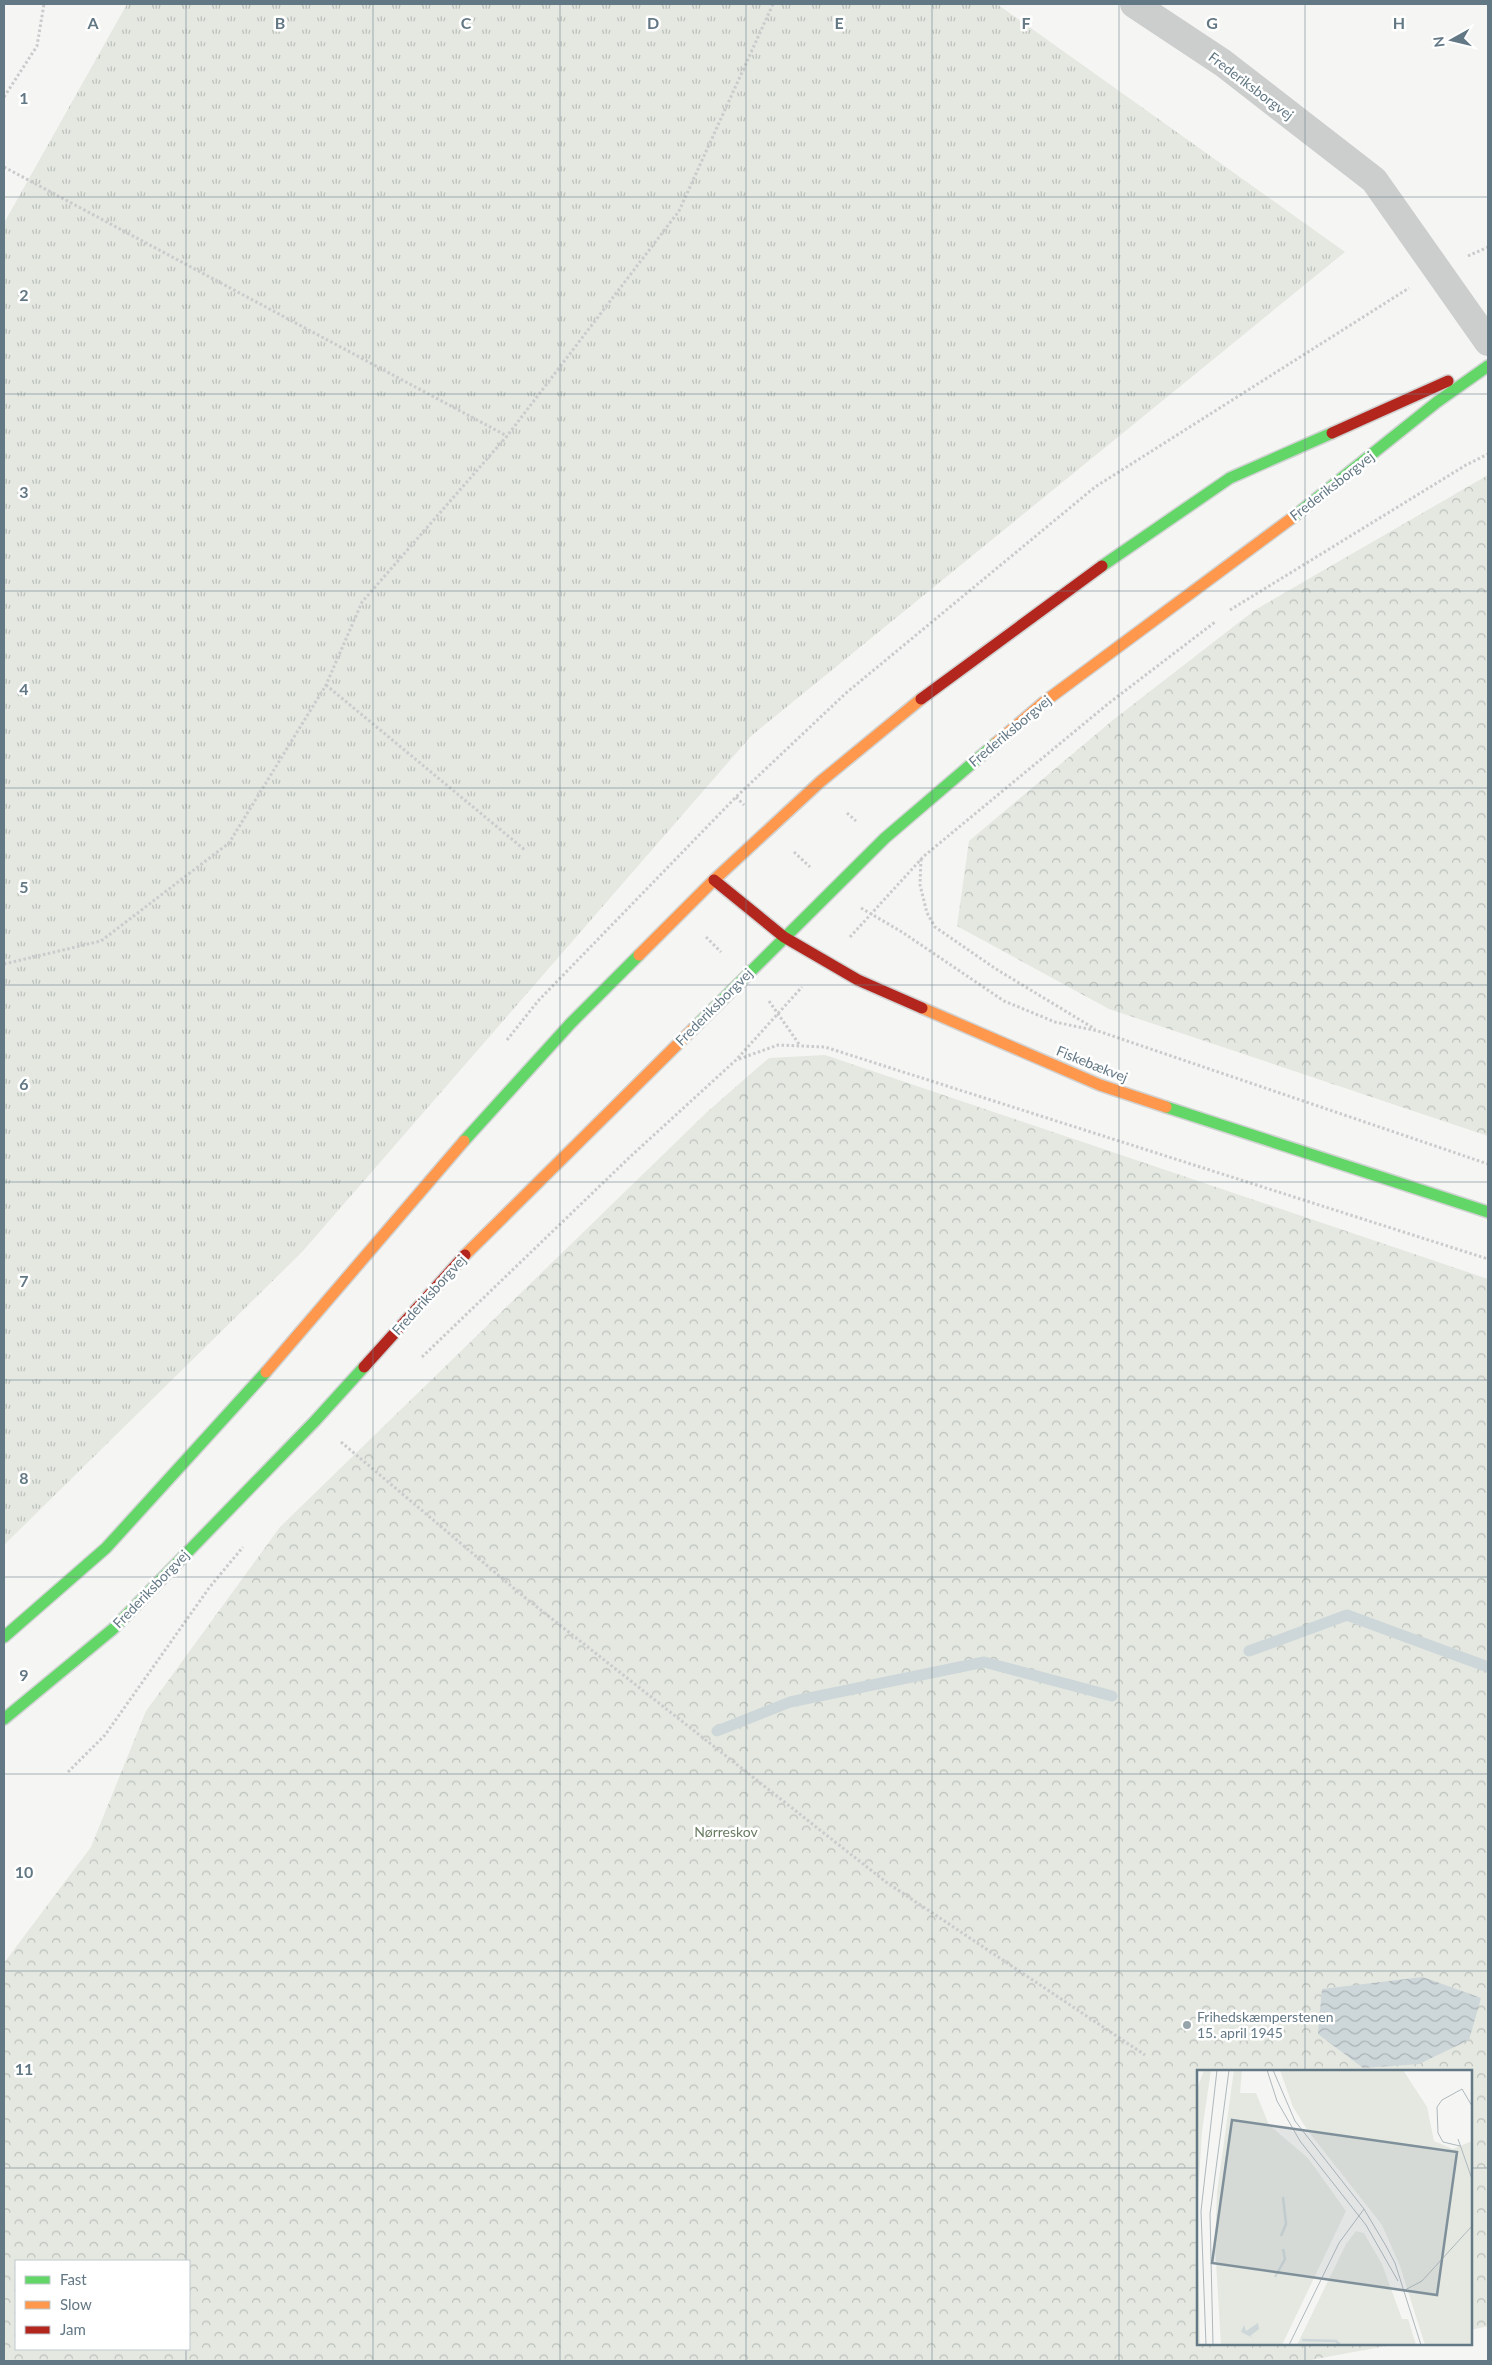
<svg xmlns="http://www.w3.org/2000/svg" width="1492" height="2365" font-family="Lato,sans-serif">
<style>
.forest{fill:url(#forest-crowns);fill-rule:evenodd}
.park{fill:url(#park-tufts)}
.water{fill:url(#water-waves)}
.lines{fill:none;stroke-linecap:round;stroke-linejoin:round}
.stream{stroke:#cdd6d8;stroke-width:11}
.fast-casing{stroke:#d1d3d3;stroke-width:14}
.slow-casing{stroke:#d1d3d3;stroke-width:14}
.jam-casing{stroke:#d1d3d3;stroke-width:14}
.path{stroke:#cacbcc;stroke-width:3;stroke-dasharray:2.5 2.5;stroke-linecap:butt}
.street{stroke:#cccece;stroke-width:28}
.fast{stroke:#63d668;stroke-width:11}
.slow{stroke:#ff974d;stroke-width:11}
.jam{stroke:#b3261e;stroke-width:11}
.grid{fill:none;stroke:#637885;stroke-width:1;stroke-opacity:0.55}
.poi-dot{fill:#96a4ac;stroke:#fff;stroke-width:2}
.labels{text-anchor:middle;stroke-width:5;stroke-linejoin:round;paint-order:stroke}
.street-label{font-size:14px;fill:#637885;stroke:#fff}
.park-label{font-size:14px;fill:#697c62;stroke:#fff}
.poi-label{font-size:14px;fill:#637885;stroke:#fff;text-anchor:start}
.inset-river{fill:none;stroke:#cdd6d8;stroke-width:2.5}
.inset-road{fill:none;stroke:#aeb8bd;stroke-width:1}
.view{fill:#7f909a;fill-opacity:0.15;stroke:#7f909a;stroke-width:2.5}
.inset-edge{fill:none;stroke:#637885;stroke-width:2.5}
.grid-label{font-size:16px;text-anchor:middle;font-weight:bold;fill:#637885;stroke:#fff;stroke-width:5;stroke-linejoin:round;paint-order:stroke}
</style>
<defs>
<pattern id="forest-crowns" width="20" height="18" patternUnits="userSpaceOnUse" patternTransform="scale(1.25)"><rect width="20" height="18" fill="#e4e8e1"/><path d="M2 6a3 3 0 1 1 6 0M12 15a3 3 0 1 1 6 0" fill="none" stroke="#bcc1bc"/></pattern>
<pattern id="park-tufts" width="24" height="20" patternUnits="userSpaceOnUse" patternTransform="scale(1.25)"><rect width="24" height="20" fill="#e4e8e1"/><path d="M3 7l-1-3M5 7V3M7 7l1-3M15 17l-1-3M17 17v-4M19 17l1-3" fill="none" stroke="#bcc1bc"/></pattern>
<pattern id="water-waves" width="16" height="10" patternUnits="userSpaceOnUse" patternTransform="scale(1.25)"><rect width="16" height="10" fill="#cdd6d8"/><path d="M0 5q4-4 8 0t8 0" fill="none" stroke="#aab2b5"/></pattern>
</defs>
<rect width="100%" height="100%" fill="#f5f5f3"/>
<g class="forest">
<polygon points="1488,475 1488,1136 1109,1009 957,926 969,841 1113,720 1255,610"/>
<path d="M825 1055 1488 1279V2326L1471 2330V2071H1198V2344H1397L1305 2361H4V1963L91 1847 146 1711 280 1527 707 1112 769 1058ZM16 2261H189V2349H16Z"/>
</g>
<polygon class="park" points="127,4 997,4 1345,252 751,736 302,1252 4,1545 4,223"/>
<polygon class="water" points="1423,1977 1481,1998 1469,2040 1419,2064 1363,2068 1318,2034 1322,1989"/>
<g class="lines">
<g class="stream">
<polyline points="1249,1651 1347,1615 1488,1667"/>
<polyline points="717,1731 790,1702 984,1662 1112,1696"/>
</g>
<defs>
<g id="fast">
<polyline points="1292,518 1437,402 1488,366"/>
<polyline points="1102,566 1230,478 1332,433"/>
<polyline points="694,1028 885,838 996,743"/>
<polyline points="1166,1107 1488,1212"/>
<polyline points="464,1141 571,1023 639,955"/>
<polyline points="4,1637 106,1548 266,1372"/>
<polyline points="4,1719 113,1629 315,1421 364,1367"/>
</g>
<g id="slow">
<polyline points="996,743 1044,702 1292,518"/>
<polyline points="639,955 714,880 820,782 921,699"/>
<polyline points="922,1008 1100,1085 1166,1107"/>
<polyline points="465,1255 694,1028"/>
<polyline points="266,1372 464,1141"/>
</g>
<g id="jam">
<polyline points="1332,433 1448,381"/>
<polyline points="921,699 1102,566"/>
<polyline points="714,880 784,937 858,980 922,1008"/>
<polyline points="364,1367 465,1255"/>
</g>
</defs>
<use href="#fast" class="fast-casing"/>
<use href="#slow" class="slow-casing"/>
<use href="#jam" class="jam-casing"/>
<g class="path">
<polyline points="4,97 37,46 44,4"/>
<polyline points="4,167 507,436"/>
<polyline points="1468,256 1488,247"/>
<polyline points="1230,610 1466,465 1488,454"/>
<polyline points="326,685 525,850"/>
<polyline points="736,797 744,805"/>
<polyline points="847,813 856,821"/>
<polyline points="794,852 810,867"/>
<polyline points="921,859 920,885 927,913 935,927 996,969 1095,1029"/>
<polyline points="861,908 902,932 1004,1001 1055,1022 1098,1031 1488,1164"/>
<polyline points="706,937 721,952"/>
<polyline points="850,937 924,856 1109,703 1215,622"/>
<polyline points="4,964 101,941 229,843 326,685 362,602 507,436 679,211 773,4"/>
<polyline points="769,1001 799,1044"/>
<polyline points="507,1040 538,1001 736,797 846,693 1095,487 1409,288"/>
<polyline points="739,1059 778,1045 825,1047 1488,1259"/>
<polyline points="422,1357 632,1155 736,1060 802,987"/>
<polyline points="341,1442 523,1596 886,1882 1145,2055"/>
<polyline points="68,1772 105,1735 209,1588 243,1547"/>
</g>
<polyline class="street" points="1134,4 1223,63 1374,180 1488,342"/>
<use href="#fast" class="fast"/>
<use href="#slow" class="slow"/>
<use href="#jam" class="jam"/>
</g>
<path class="grid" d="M186 4V2261M373 4V2361M560 4V2361M746 4V2361M932 4V2361M1119 4V2361M1305 4V2071M4 197H1488M4 394H1488M4 591H1488M4 788H1488M4 985H1488M4 1182H1488M4 1380H1488M4 1577H1488M4 1774H1488M4 1971H1488M4 2168H1198M1471 2168H1488M1305 2344V2361M186 2349V2361"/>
<circle class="poi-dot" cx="1187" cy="2025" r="5"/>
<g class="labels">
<g class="street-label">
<text transform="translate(1251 86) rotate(37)" y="5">Frederiksborgvej</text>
<text transform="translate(1332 486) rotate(-38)" y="5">Frederiksborgvej</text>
<text transform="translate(1010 731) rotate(-40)" y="5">Frederiksborgvej</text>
<text transform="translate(714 1007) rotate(-45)" y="5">Frederiksborgvej</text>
<text transform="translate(1092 1064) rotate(22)" y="5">Fiskebækvej</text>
<text transform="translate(429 1295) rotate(-48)" y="5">Frederiksborgvej</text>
<text transform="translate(151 1589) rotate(-46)" y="5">Frederiksborgvej</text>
</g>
<g class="park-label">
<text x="726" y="1837">Nørreskov</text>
</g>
<g class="poi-label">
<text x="1197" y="2022">Frihedskæmperstenen<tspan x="1197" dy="16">15. april 1945</tspan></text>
</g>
</g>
<g transform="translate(1197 2070)">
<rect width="275" height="275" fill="#f5f5f3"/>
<path d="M7 0H14L5 61 0 141 3 275H0V19ZM37 0H45L43 23H59L72 55 111 88 149 141 85 275H24L18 175 20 122ZM83 0H206L230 37 237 71 256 79 275 71V275H228L203 196 185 155 111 61 96 37ZM159 161 167 163 185 194 205 249H211L219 275H100L149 174Z" fill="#e4e8e1"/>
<path d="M86 0H101L100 16 94 24ZM80 206 79 218 73 222 69 214Z" fill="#e4e8e1"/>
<path d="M105 0H201L227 47 236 77 265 99 275 127 271 150 218 207 180 144 137 94 94 29 106 8Z" fill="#e4e8e1"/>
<path d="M61 253 62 259 53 266 58 269 44 262 47 255 49 261Z" fill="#cdd6d8"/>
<path class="inset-river" d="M84 166 89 154 86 127M78 207 88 189 86 179M105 270 139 271 143 275"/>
<path class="inset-road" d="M70 0 80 31 103 71 169 155 201 211M76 0 98 51 167 139 189 176 198 193 224 275M261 69 275 109M263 76 246 72 241 63 240 37 245 30 265 19 275 36M206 221 225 211 275 156M9 275 4 141 20 0M16 275 13 144 32 0M92 275 142 173 167 139"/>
<path class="view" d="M35 50 260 82 240 225 15 193Z"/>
<rect width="275" height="275" class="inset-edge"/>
</g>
<g class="grid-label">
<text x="93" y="29">A</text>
<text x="280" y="29">B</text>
<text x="466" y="29">C</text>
<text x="653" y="29">D</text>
<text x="839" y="29">E</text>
<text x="1026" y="29">F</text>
<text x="1212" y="29">G</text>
<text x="1399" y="29">H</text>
<text x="24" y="104">1</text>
<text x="24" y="301">2</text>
<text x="24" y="498">3</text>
<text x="24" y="695">4</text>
<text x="24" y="893">5</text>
<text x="24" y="1090">6</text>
<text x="24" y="1287">7</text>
<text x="24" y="1484">8</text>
<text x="24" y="1681">9</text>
<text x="24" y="1878">10</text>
<text x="24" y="2075">11</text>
</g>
<rect width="1492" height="2365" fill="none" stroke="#637885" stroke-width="10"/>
<rect x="15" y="2260" width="175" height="90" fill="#ffffff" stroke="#c1c9ce"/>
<rect x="25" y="2276" width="25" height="8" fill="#63d668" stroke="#c1c9ce"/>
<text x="60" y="2285" font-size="15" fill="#637885">Fast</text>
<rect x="25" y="2301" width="25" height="8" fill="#ff974d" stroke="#c1c9ce"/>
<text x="60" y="2310" font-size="15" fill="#637885">Slow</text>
<rect x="25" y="2326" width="25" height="8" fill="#b3261e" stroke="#c1c9ce"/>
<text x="60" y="2335" font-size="15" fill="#637885">Jam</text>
<g transform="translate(1452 40) rotate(262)" stroke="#ffffff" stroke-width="4" paint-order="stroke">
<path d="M0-4L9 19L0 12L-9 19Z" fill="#637885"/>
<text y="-8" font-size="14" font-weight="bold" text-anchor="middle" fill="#637885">N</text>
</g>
</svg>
